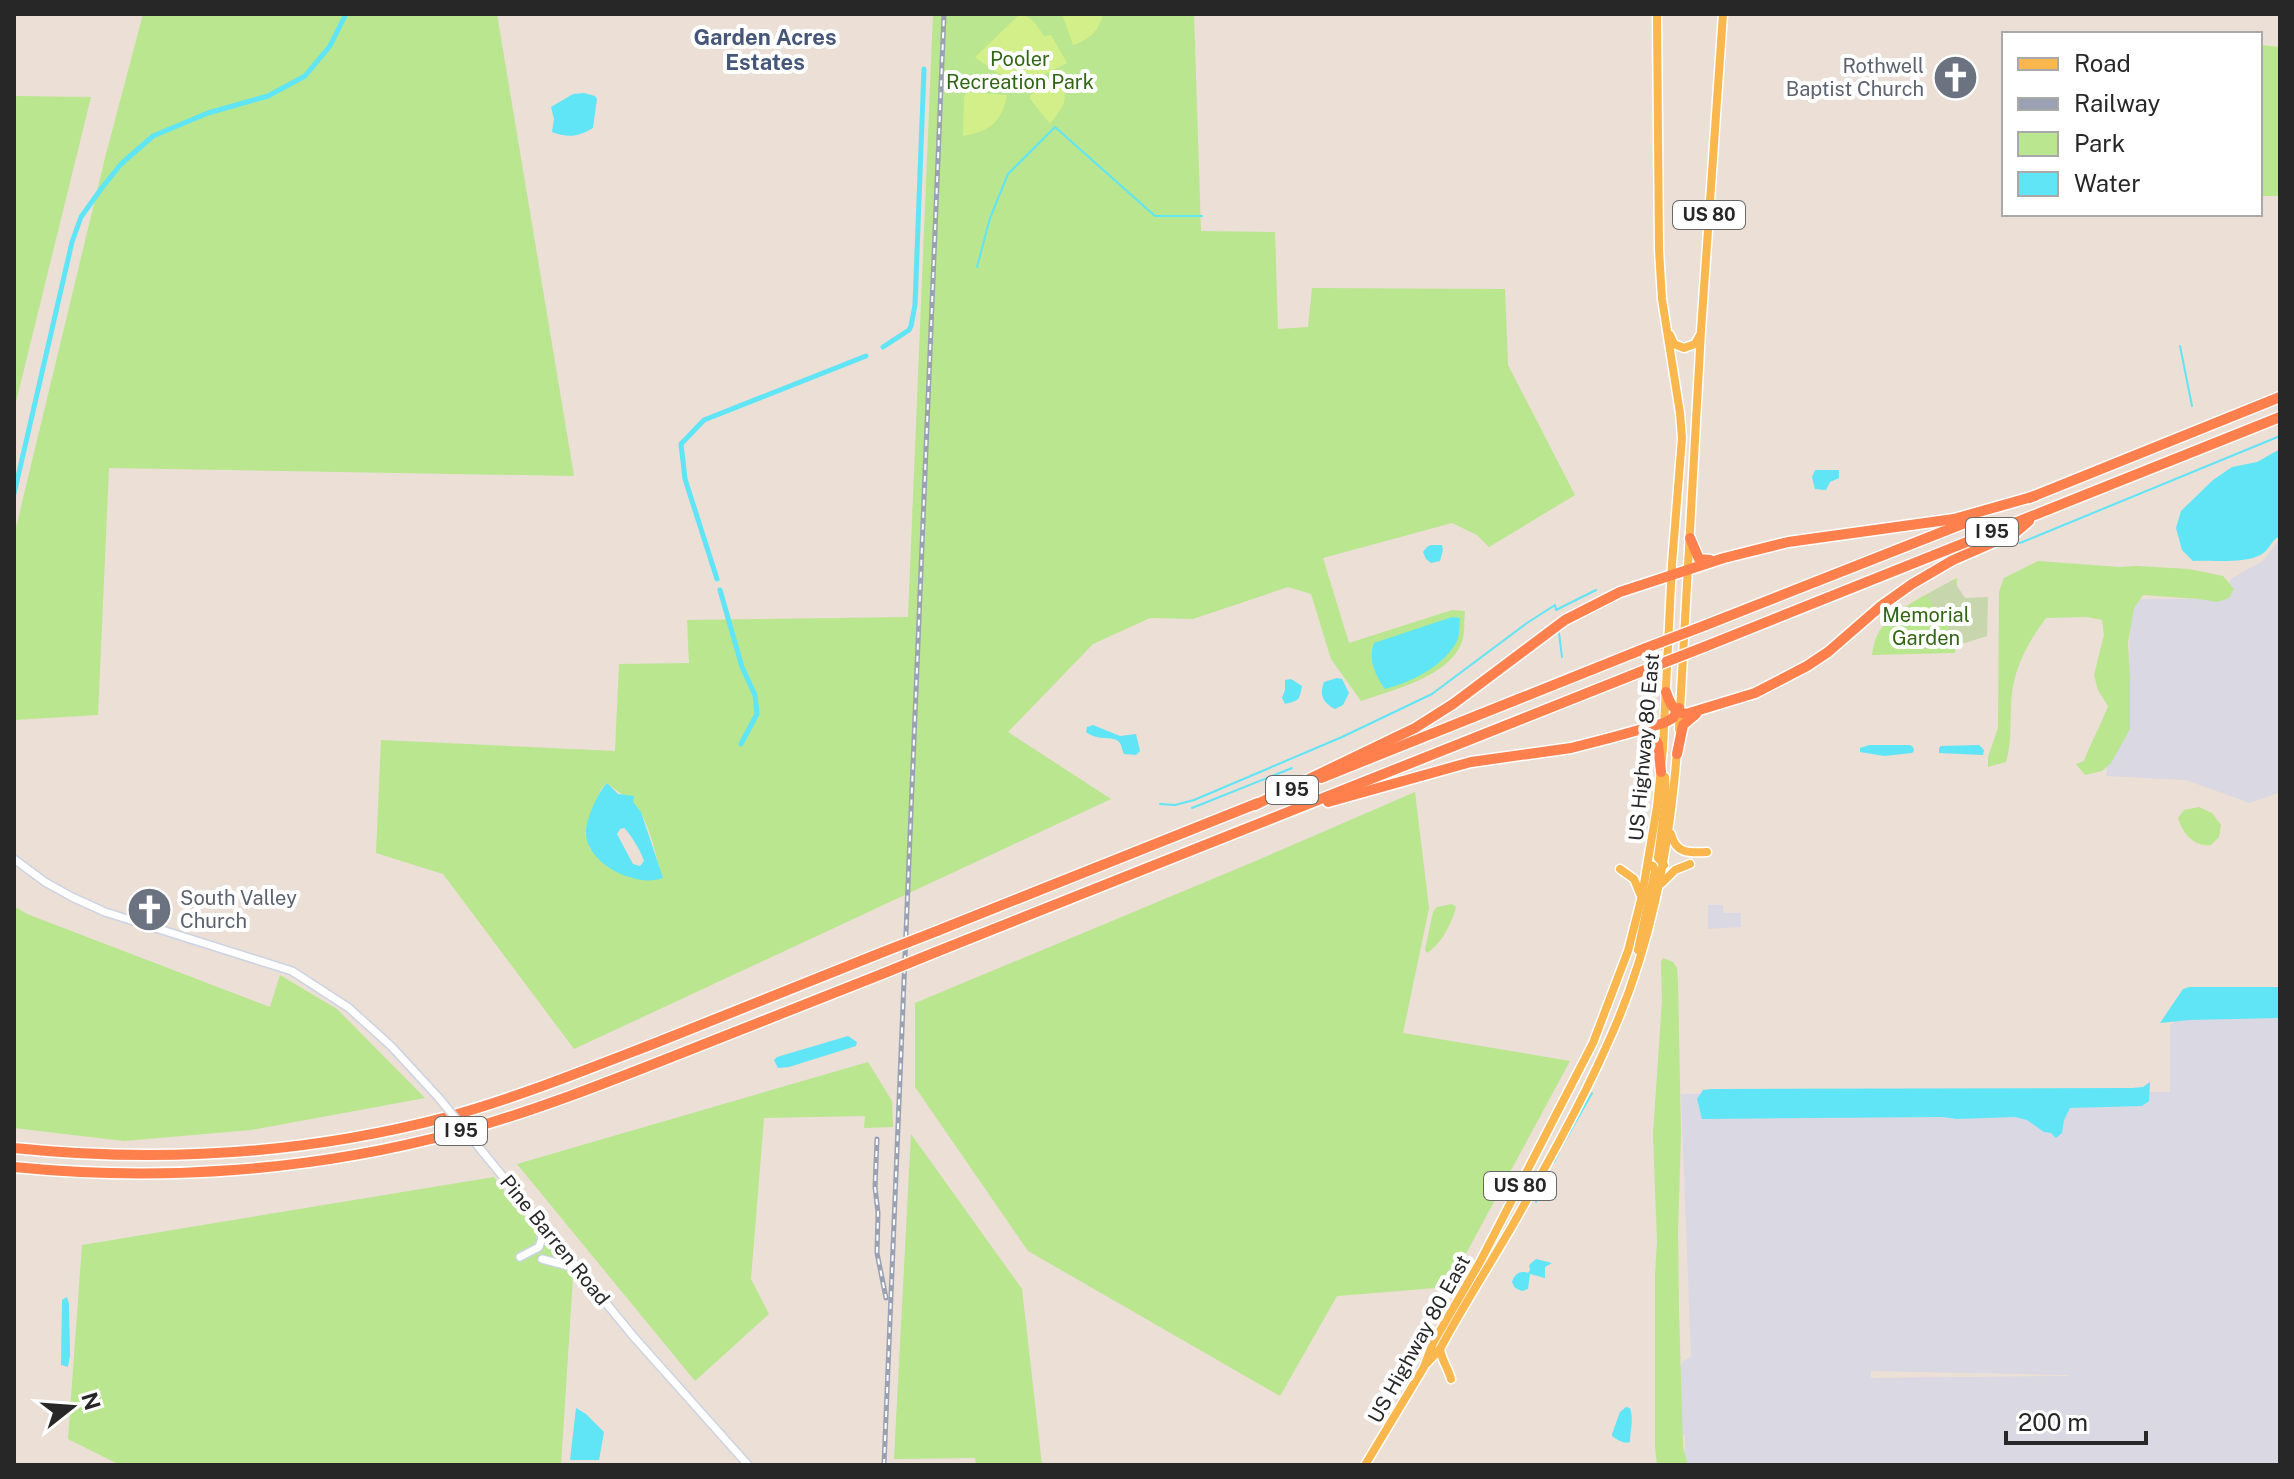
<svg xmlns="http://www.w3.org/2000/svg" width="2294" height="1479" font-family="'Public Sans',sans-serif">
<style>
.industrial{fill:#dad8e2;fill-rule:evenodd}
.green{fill:#b9e68e;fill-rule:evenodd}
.cemetery{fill:#c7d6ac}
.pitch{fill:#d3ef89}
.water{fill:#60e5f6;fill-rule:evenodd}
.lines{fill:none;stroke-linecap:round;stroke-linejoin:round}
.stream{stroke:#60e5f6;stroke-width:2}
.canal{stroke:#60e5f6;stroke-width:5}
.secondary-casing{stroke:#ccd3e2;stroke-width:10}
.primary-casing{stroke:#fff;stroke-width:11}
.highway-casing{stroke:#fff;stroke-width:13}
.secondary{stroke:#fff;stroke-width:7}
.primary{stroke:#fab74d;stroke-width:8}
.highway{stroke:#ff804d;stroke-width:10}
.rail-casing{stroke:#99a1b3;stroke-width:5}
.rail{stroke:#fff;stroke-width:2;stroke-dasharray:6;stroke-linecap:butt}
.secondary-bridge-casing{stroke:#ccd3e2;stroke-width:10;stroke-linecap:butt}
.highway-bridge-casing{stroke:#fff;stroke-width:13;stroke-linecap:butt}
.secondary-bridge{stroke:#fff;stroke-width:7}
.highway-bridge{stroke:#ff804d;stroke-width:10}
.labels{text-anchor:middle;stroke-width:8;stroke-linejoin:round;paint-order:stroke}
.shield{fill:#fff;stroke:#686868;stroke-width:2}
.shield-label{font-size:18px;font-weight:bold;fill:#272727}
.park-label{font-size:20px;fill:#316614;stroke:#fff}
.worship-label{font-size:20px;fill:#5b616d;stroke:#fff;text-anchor:end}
.street-label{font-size:20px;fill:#272727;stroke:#fff}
.neighbourhood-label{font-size:22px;font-weight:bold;fill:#455679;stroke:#fff}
</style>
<rect width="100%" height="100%" fill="#ebdfd6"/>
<g class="industrial">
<polygon points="2280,539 2280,792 2250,803 2186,780 2106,776 2109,747 2127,733 2131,599 2220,599 2232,578 2263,561"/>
<polygon points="1708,905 1723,905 1723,913 1741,913 1741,927 1708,929"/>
<path d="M2196 994 2280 995V1465H1685V1436L1681 1433 1679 1370 1683 1361 1691 1357 1681 1094 2170 1092V1026ZM1871 1371 2068 1375 2069 1376 1871 1378Z"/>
</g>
<g class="green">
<polygon points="143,14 497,14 574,476 109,468 98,715 14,720 14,536 105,158"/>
<path d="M933 14H1194L1201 231 1275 232 1278 329 1308 327 1312 288 1505 289 1508 365 1575 495 1489 547 1477 535 1452 523 1323 558 1349 643 1452 610 1465 611C1464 620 1465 633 1462 642 1449 677 1392 690 1361 701L1331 659 1311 594 1288 587 1193 619 1150 618 1093 644 1008 732 1111 799 574 1049 443 874 376 853 381 740 615 751 619 664 689 663 687 620 908 617ZM607 783C616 791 626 796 634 804 649 818 656 857 662 878L590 849 585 833 601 789Z"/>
<polygon points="2260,45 2280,47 2280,196 2260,196"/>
<polygon points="14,96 91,97 14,410"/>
<path d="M2038 561 2119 567 2137 566 2189 569 2223 576 2234 589 2229 598 2217 602 2199 599 2143 595 2134 608 2128 643 2130 679V729L2111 763 2102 771 2085 775 2076 764 2084 761C2091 742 2101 725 2108 706L2098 690 2094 675 2104 635 2102 620 2087 617 2046 618C2030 639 2015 666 2012 693 2009 716 2013 738 2006 762L1988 767V757L1998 728 1999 592 2004 578Z"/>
<path d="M1957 578 1955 653 1872 655C1873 649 1874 641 1877 636 1887 612 1935 590 1957 578Z"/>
<polygon points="1415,792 1429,908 1403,1033 1570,1061 1448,1287 1337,1296 1280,1396 1028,1251 915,1087 915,1003 1258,860"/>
<path d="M2199 807 2212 813 2221 825 2219 837 2211 845C2194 847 2183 834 2178 818L2184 810Z"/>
<path d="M1452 904 1456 907C1452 923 1441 944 1427 953L1425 950 1433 912 1437 907Z"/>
<polygon points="14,906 27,914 270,1007 280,975 337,1009 425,1098 251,1130 124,1141 14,1128"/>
<polygon points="1663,958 1673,962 1677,968 1678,983 1681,1134 1678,1231 1679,1312 1683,1447 1688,1465 1657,1465 1655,1447 1655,1274 1657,1242 1653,1134 1662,1001 1661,962"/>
<polygon points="868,1062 892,1101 893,1127 864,1128 865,1116 764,1118 751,1279 769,1314 695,1381 517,1164"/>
<polygon points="911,1134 1022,1289 1042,1465 976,1465 975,1458 894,1459"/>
<polygon points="494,1177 573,1277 561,1465 120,1465 68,1439 82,1245"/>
</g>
<polygon class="cemetery" points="1953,580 1965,598 1988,597 1987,636 1965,643 1952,642 1948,627 1926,595"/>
<g class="pitch">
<path d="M1062 14H1103C1098 32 1090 39 1073 45Z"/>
<path d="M1019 15C1032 15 1037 26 1044 36L1051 35 1067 63C1026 85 1013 87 975 57Z"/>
<path d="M1060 77C1069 102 1065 104 1050 124L1030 99V95Z"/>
<path d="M968 92 1007 95C1001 123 990 131 963 136L964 96Z"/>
</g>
<g class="water">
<path d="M584 93 595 96 597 99 593 128C578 137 568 138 552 132L554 119 551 107 573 94Z"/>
<path d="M2280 449V536C2271 540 2270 549 2262 554 2246 564 2213 560 2193 561L2182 550 2176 528 2181 511 2213 480 2232 467 2257 462Z"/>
<polygon points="1815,470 1839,470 1839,478 1830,482 1826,490 1815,489 1812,477"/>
<polygon points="1431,545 1442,545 1443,550 1440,561 1431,563 1426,559 1423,552 1427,547"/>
<path d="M1452 617 1460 618C1459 626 1460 637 1456 643 1441 668 1411 682 1385 689 1375 675 1368 659 1374 643Z"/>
<path d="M1337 678 1342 679 1349 693 1343 705 1335 709C1323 703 1319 695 1324 682Z"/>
<path d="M1291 679 1302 686C1299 701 1300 700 1285 704L1282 698 1285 690V680Z"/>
<path d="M1093 725 1120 736 1136 734 1140 751 1136 755 1124 754C1122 750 1122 745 1119 742 1113 735 1099 742 1086 732L1087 727Z"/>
<polygon points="1869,745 1910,745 1913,747 1914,751 1912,753 1884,756 1860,752 1860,748"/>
<polygon points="1979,745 1984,750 1983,755 1939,753 1939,748 1941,746"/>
<path d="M607 783 618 794 634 796 633 802 641 812 663 878C636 888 590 865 586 836 584 823 598 792 607 783ZM624 828C630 833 642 853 644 861L640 866 633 864 617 834 620 829Z"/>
<polygon points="2189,987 2280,987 2280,1018 2189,1020 2160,1023 2183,989"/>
<polygon points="848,1036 857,1042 856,1046 789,1067 778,1068 774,1060 777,1057"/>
<polygon points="2150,1082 2149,1101 2142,1106 2070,1108 2064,1120 2062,1133 2056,1138 2051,1133 2044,1132 2027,1120 2015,1117 1957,1119 1942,1117 1702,1119 1697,1099 1703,1090 1712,1089 2132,1088 2143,1087"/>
<path d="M1536 1259 1552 1263 1545 1267V1278L1530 1274 1528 1289 1522 1291 1515 1288 1512 1282C1515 1274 1519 1270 1528 1273L1530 1270 1529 1265Z"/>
<polygon points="67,1297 69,1304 70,1355 68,1367 61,1365 62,1300"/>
<path d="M1626 1407 1630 1408C1634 1419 1630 1431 1630 1442 1623 1444 1618 1440 1612 1436V1434L1620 1412Z"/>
<polygon points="576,1408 586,1414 604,1432 599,1460 570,1460"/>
</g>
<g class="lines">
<g class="stream">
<polyline points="977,267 990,218 1008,174 1055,127 1155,216 1202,216"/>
<polyline points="2180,346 2192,406"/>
<polyline points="2020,543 2280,436"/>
<polyline points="1559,633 1562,657"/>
<polyline points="1160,804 1175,805 1194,800 1342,737 1432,694 1527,623 1555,605 1556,610 1596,590"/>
<polyline points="1192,808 1292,768"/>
<polyline points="1562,1146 1592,1093"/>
<polyline points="1554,1162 1559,1152"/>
<polyline points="1536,1202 1549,1169"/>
</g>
<g class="canal">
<polyline points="883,347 909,330 911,326 915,305 924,69"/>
<polyline points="14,494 72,242 81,217 101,189 121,164 153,136 208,113 268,96 305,76 330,46 346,14"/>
<polyline points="717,579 685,479 681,444 704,420 866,356"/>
<polyline points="720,590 742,667 755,695 757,714 741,744"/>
</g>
<defs>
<g id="secondary">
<polyline points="14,859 45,882 72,897 105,912 292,971 349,1008 391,1046 439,1098"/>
<polyline points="482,1151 633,1336 748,1465"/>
<polyline points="520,1257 539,1247 542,1238 539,1227"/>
<polyline points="542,1259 576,1268"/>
</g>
<g id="primary">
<polyline points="1670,335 1674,344 1684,348 1695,344 1700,335"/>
<polyline points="1679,729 1701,331 1723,14"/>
<path d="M1671 834C1676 854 1689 853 1707 852"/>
<polyline points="1664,865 1658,858 1666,796 1665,777"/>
<polyline points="1620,869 1634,879 1641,896"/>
<polyline points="1662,883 1675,870 1690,864"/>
<polyline points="1638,950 1655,871 1653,866 1648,865"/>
<path d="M1440 1349C1442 1361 1448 1368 1451 1379"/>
<path d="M1427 1363 1440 1349C1462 1308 1487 1269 1511 1228 1544 1170 1580 1106 1607 1045 1650 952 1669 853 1677 751"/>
<polyline points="1365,1465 1424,1367 1433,1343 1480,1262 1593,1043 1628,951 1642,896 1657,807 1663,748 1672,564 1682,438 1680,413 1662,299 1659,250 1657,14"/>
</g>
<g id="highway">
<polyline points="2029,498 2280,397"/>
<polyline points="1690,538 1699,559 1710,560"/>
<polyline points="1706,625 1970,521"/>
<polyline points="1704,647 2280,417"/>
<path d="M1666 692C1670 703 1673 712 1686 714L1755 693 1807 666 1828 652 1881 606 1912 584 1953 560 2015 533 2029 521"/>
<polyline points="1642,732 1651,733 1658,744 1661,772"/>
<polyline points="1677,754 1683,725 1696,714"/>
<polyline points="1321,778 1646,648"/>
<polyline points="1328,802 1471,762 1571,748 1610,738 1664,723 1673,718 1679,708"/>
<polyline points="1255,805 1415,728 1453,704 1565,620 1620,592 1724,558 1788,542 1954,519 2035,496"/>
<polyline points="937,931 1258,803"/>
<polyline points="936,952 1645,670"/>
<path d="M14 1148C158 1163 306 1154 447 1117 519 1097 588 1069 658 1042 733 1012 808 982 883 952"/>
<path d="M14 1167C162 1182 314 1171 458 1132 532 1112 603 1084 674 1056 744 1028 813 1001 882 974"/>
</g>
</defs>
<use href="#secondary" class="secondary-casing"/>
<use href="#primary" class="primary-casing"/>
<use href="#highway" class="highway-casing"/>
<use href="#secondary" class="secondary"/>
<use href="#primary" class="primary"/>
<use href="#highway" class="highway"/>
<defs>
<g id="rail">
<polyline points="877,1139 875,1187 878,1213 877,1253 886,1298"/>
<polyline points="884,1465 944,14"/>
</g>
</defs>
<use href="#rail" class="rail-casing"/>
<use href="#rail" class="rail"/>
<defs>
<polyline id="secondary-bridge" points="439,1098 482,1151"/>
<g id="highway-bridge">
<polyline points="1646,648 1706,625"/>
<polyline points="1645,670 1704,647"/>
<polyline points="883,952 937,931"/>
<polyline points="882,974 936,952"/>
</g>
</defs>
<use href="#secondary-bridge" class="secondary-bridge-casing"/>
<use href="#highway-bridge" class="highway-bridge-casing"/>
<use href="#secondary-bridge" class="secondary-bridge"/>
<use href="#highway-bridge" class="highway-bridge"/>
</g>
<defs>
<symbol id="church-disc" viewBox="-11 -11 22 22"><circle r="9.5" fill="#6b7280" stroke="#fff"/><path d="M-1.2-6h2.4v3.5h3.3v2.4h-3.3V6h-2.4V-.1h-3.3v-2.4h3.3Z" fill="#fff"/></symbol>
</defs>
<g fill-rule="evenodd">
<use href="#church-disc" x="1930" y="52" width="51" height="51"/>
<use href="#church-disc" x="124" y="884" width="51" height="51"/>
</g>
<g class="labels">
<g class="shield">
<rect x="1673" y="201" width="72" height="28" rx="6"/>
<rect x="1966" y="518" width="52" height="28" rx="6"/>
<rect x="1266" y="776" width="52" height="28" rx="6"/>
<rect x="435" y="1117" width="52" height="28" rx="6"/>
<rect x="1484" y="1172" width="72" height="28" rx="6"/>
</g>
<g class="shield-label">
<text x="1709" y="221">US 80</text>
<text x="1992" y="538">I 95</text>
<text x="1292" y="796">I 95</text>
<text x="461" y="1137">I 95</text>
<text x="1520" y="1192">US 80</text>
</g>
<g class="park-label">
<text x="1020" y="66">Pooler<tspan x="1020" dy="23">Recreation Park</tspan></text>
<text x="1926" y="622">Memorial<tspan x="1926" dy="23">Garden</tspan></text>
</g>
<g class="worship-label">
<text x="1924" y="73">Rothwell<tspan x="1924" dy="23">Baptist Church</tspan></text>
<text x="180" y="905" text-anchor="start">South Valley<tspan x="180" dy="23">Church</tspan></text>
</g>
<g class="street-label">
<text transform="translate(1644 747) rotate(-85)" y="7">US Highway 80 East</text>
<text transform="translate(555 1240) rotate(51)" y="7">Pine Barren Road</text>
<text transform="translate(1419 1339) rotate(-61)" y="7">US Highway 80 East</text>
</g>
<g class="neighbourhood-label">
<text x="765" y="45">Garden Acres<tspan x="765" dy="25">Estates</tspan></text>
</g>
</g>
<rect width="2294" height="1479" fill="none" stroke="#272727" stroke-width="32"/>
<rect x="2002" y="32" width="260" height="184" fill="#ffffff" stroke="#a9a9a9" stroke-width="2"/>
<rect x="2018" y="58" width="40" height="12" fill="#fab74d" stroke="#a9a9a9" stroke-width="2"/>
<text x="2074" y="72" font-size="24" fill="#272727">Road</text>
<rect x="2018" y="98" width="40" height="12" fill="#99a1b3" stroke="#a9a9a9" stroke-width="2"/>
<text x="2074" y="112" font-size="24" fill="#272727">Railway</text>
<rect x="2018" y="132" width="40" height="24" fill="#b9e68e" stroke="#a9a9a9" stroke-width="2"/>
<text x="2074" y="152" font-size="24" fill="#272727">Park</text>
<rect x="2018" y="172" width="40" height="24" fill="#60e5f6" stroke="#a9a9a9" stroke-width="2"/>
<text x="2074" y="192" font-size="24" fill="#272727">Water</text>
<g transform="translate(72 1407) rotate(73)" stroke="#ffffff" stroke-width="6" paint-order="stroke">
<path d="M0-6L14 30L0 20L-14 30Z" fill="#272727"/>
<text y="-12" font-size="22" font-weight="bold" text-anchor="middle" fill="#272727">N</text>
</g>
<path d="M2006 1431v12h140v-12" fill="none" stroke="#272727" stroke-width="4"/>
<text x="2018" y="1431" font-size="24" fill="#272727" stroke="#ffffff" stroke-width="6" paint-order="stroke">200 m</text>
</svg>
